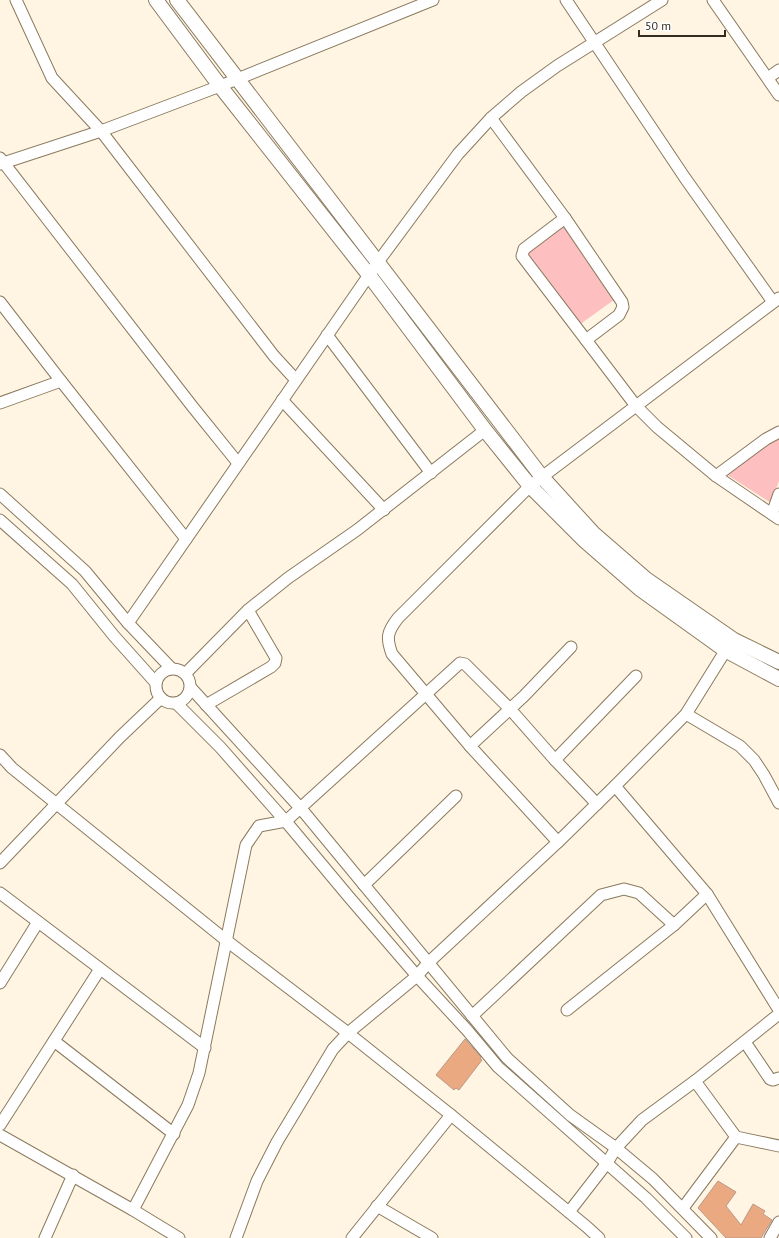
<svg xmlns="http://www.w3.org/2000/svg" width="779" height="1238" font-family="'PT Sans',sans-serif">
<style>
.green{fill:#fdbfbf}
.building{fill:#eba982;stroke:#b99988}
.lines{fill:none;stroke-linecap:round;stroke-linejoin:round}
.minor-casing{stroke:#8a7a5e;stroke-width:13}
.tertiary-casing{stroke:#8a7a5e;stroke-width:16}
.minor{stroke:#fff;stroke-width:11}
.tertiary{stroke:#fff;stroke-width:14}
</style>
<rect width="100%" height="100%" fill="#fff5e2"/>
<g class="green">
<polygon points="561,214 618,297 579,325 520,248"/>
<polygon points="779,430 779,481 771,503 726,474"/>
</g>
<g class="building">
<polygon points="465,1039 481,1057 480,1059 482,1060 459,1090 456,1088 454,1090 436,1075"/>
<polygon points="718,1181 736,1192 726,1206 741,1225 753,1204 765,1211 763,1214 772,1220 761,1238 726,1238 698,1208"/>
</g>
<g class="lines">
<defs>
<g id="minor">
<polyline points="16,0 52,78 101,131 274,356 296,380"/>
<polyline points="566,0 685,178 773,302"/>
<polyline points="713,0 779,95"/>
<polyline points="768,78 779,70"/>
<polyline points="491,118 565,218 622,302 623,307 619,315 586,340 636,406 657,427 716,476 779,519"/>
<polyline points="0,158 192,406 238,463"/>
<polyline points="0,164 101,131 220,86 433,0"/>
<polyline points="565,218 524,249 522,256 586,340"/>
<polyline points="0,302 61,381 186,539"/>
<polyline points="327,335 431,473"/>
<polyline points="282,400 384,510"/>
<polyline points="0,403 61,381"/>
<polyline points="716,476 766,439 779,432"/>
<polyline points="0,494 85,571 128,623 171,668"/>
<polyline points="772,514 779,494"/>
<polyline points="0,520 72,584 114,636 156,683"/>
<polyline points="128,623 378,262 458,154 491,118 521,92 557,66 662,0"/>
<circle cx="173" cy="686" r="17"/>
<polyline points="186,673 248,610 288,578 357,530 485,430"/>
<polyline points="191,688 303,811 507,1058 570,1115 616,1148 653,1179 711,1238"/>
<polyline points="176,703 220,747 288,824 349,897 417,976 467,1030 498,1067 646,1198 686,1238"/>
<polyline points="206,705 271,667 275,663 276,658 273,653 248,610"/>
<polyline points="686,714 740,746 754,760 764,775 779,803"/>
<polyline points="470,746 524,696 571,647"/>
<polyline points="0,755 12,768 227,941 348,1033 451,1115 587,1227 599,1238"/>
<polyline points="555,760 636,676"/>
<polyline points="615,786 707,894 779,1010"/>
<path d="M558 842 470 746 392 654C386 638 387 632 398 618L530 486 779 298"/>
<polyline points="0,863 120,737 161,698"/>
<polyline points="364,885 456,796"/>
<polyline points="0,893 205,1048"/>
<polyline points="0,983 38,922"/>
<polyline points="567,1010 674,925 707,894"/>
<polyline points="472,1016 601,895 624,889 639,893 674,925"/>
<polyline points="54,1041 174,1134"/>
<polyline points="745,1042 770,1079 773,1080 779,1078"/>
<polyline points="695,1081 736,1137 779,1146"/>
<polyline points="0,1125 100,969"/>
<polyline points="0,1135 133,1210 179,1238"/>
<polyline points="377,1206 432,1238"/>
<polyline points="683,1208 736,1137"/>
<polyline points="133,1210 188,1105 199,1073 246,845 259,826 286,821 460,663 465,664 510,709 555,760 597,804"/>
<polyline points="569,1212 607,1163 616,1148 642,1120 695,1081 779,1014"/>
<polyline points="45,1238 73,1175"/>
<polyline points="236,1238 257,1181 277,1142 333,1049 348,1033 417,976 428,963 558,842 615,786 686,714 729,645"/>
<polyline points="352,1238 451,1115"/>
<polyline points="770,1238 779,1222"/>
</g>
<g id="tertiary">
<polyline points="156,0 220,86 369,275 485,430 530,486 585,541 640,589 725,650 779,679"/>
<polyline points="177,0 542,477 593,533 646,579 734,640 779,662"/>
</g>
</defs>
<use href="#minor" class="minor-casing"/>
<use href="#tertiary" class="tertiary-casing"/>
<use href="#minor" class="minor"/>
<use href="#tertiary" class="tertiary"/>
</g>
<path d="M639 30v6h86v-6" fill="none" stroke="#332c20" stroke-width="2"/>
<text x="645" y="30" font-size="12" fill="#332c20" stroke="#ffffff" stroke-width="3" paint-order="stroke">50 m</text>
</svg>
